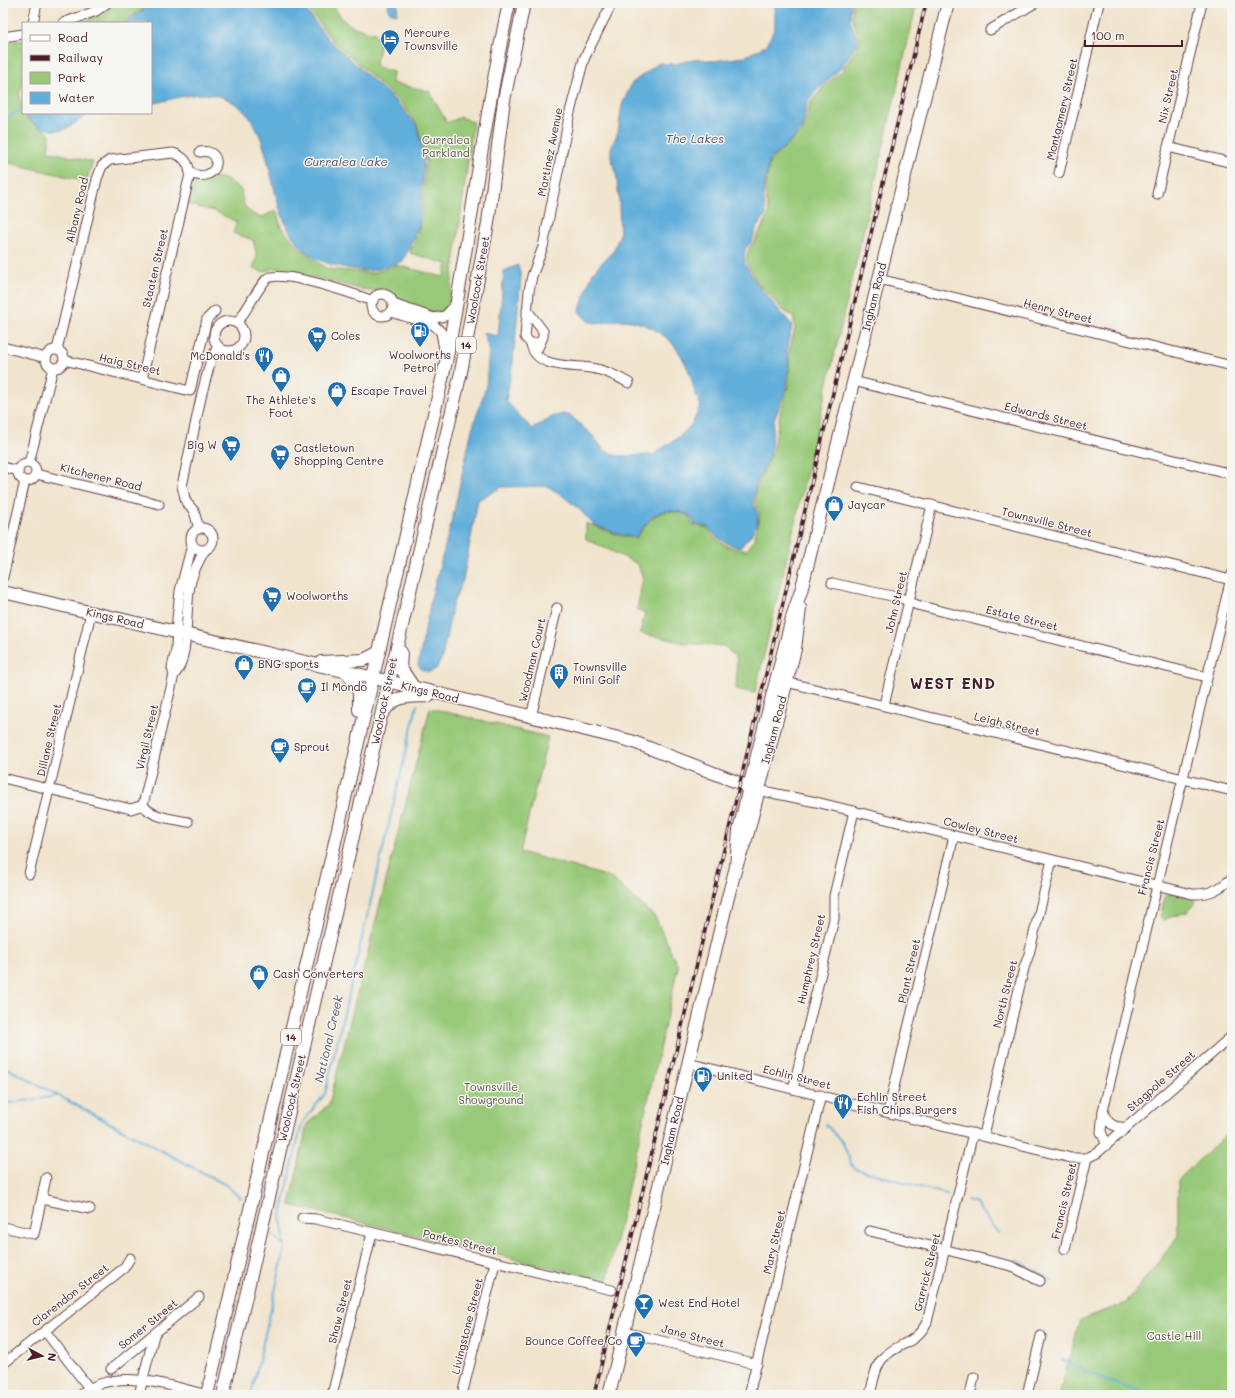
<svg xmlns="http://www.w3.org/2000/svg" width="1235" height="1398" font-family="Mali,sans-serif">
<style>
.green{fill:#98c978;stroke:#717452}
.water{fill:#61aeda;stroke:#566682}
.lines{fill:none;stroke-linecap:round;stroke-linejoin:round}
.stream{stroke:#61aeda;stroke-width:2}
.minor-casing{stroke:#633d43;stroke-width:11}
.major-casing{stroke:#633d43;stroke-width:14}
.minor{stroke:#fff;stroke-width:9}
.major{stroke:#fff;stroke-width:12}
.rail-casing{stroke:#4a1f2b;stroke-width:3.5}
.rail{stroke:#f6f6f2;stroke-width:2;stroke-dasharray:6;stroke-linecap:butt}
.labels{text-anchor:middle;stroke-width:3;stroke-linejoin:round;paint-order:stroke}
.shield{fill:#f6f6f2;stroke:#7e6067;stroke-width:1}
.shield-label{font-size:10px;font-weight:bold;fill:#4a1f2b}
.poi-label{font-size:11px;fill:#4a1f2b;stroke:#f6f6f2;text-anchor:start}
.street-label{font-size:11px;fill:#4a1f2b;stroke:#f6f6f2}
.park-label{font-size:11px;fill:#615242;stroke:#f6f6f2}
.water-label{font-size:12px;font-style:italic;fill:#525168;stroke:#f6f6f2}
.district-label{font-size:15px;font-weight:bold;letter-spacing:1px;fill:#4a1f2b;stroke:#f6f6f2}
</style>
<rect width="100%" height="100%" fill="#f6f6f2"/>
<filter id="ink" filterUnits="userSpaceOnUse"><feTurbulence type="fractalNoise" baseFrequency=".025" numOctaves="2"/><feDisplacementMap in="SourceGraphic" scale="8" xChannelSelector="R" yChannelSelector="G"/><feConvolveMatrix kernelMatrix="1 2 1 2 8 2 1 2 1" color-interpolation-filters="sRGB"/></filter>
<filter id="wash" filterUnits="userSpaceOnUse"><feTurbulence type="fractalNoise" baseFrequency=".012" numOctaves="4" result="noise"/><feDisplacementMap in="SourceGraphic" scale="16" xChannelSelector="R" yChannelSelector="G"/><feGaussianBlur stdDeviation="0.9" result="paint"/><feColorMatrix in="noise" values="0 0 0 0 0 0 0 0 0 0 0 0 0 0 0 0 0 1.4 0 .05"/><feComposite in="paint" operator="in"/></filter>
<g filter="url(#wash)">
<rect width="100%" height="100%" fill="#f1e4cd"/>
<g class="green">
<polygon points="115,3 152,3 121,23 79,23 94,17"/>
<path d="M306 3H332C346 27 349 26 375 33L381 42 375 66 393 72 392 83 429 91 447 123 461 117 473 122 449 303 442 312 424 311 400 301 385 290 369 291 275 268 263 272 253 268 257 256 253 240 233 233 237 222 214 211 189 205 195 181C217 177 223 174 241 190 243 206 246 212 261 218L276 210 281 227 298 247 327 269 373 273 396 265 444 277 447 264 410 253 421 223 426 157 417 124 401 103 330 38 307 7Z"/>
<path d="M853 3H917L755 693 736 689 737 659 724 646 686 643 640 633 645 613 637 609 643 579 638 564 586 539V523L621 536 636 538C653 515 660 505 689 516L692 525 707 528C717 542 729 550 746 550L755 538 760 513 755 504 756 488 772 453 781 409 789 384V353L795 328 793 316 784 311 757 282 746 261 749 248 754 242 769 214 765 191 770 161 803 131 810 103 825 85 841 72 860 42 852 17Z"/>
<polygon points="23,40 23,81 19,95 23,113 26,118 50,134 48,151 93,162 86,181 9,163 3,165 3,43"/>
<polygon points="430,708 548,737 520,852 610,877 655,917 678,967 607,1281 290,1205 307,1124 329,1104"/>
<polygon points="1171,894 1192,897 1195,903 1187,912 1162,920 1160,918 1165,896"/>
<polygon points="1232,1129 1232,1395 1059,1395 1080,1320 1126,1303 1178,1237 1178,1180"/>
</g>
<g class="water">
<path d="M154 3H303L305 9 328 39 398 103 417 126 424 158 419 225 403 261C393 264 384 268 374 270 364 272 348 268 338 266 248 248 294 122 222 97 199 89 174 99 151 104V23H124Z"/>
<polygon points="389,3 396,3 398,5 397,14 392,13 388,10"/>
<path d="M775 3H851L850 20 858 42 840 69 815 92 807 103 802 129 790 142 769 160 763 194 766 215 757 227 752 241 745 249 744 262 756 283 792 325 787 353 789 364 787 387 774 420 770 455 755 486 753 504 758 513 757 524 751 535 740 548C726 544 717 539 708 527L694 524 690 515C660 505 653 513 636 537L622 535 594 525 579 509 559 493 546 486 502 487 478 500 463 580 453 603 442 658 436 669 429 672 422 670 418 665 431 599 452 520 472 429 486 387 489 349 483 333 498 336 504 271 518 265 521 277 513 362 506 401 532 429 552 417 563 414 571 416 592 435 604 450 617 456 653 455 680 436 692 424 701 405C693 392 694 387 690 374 686 363 677 347 669 340 656 328 636 319 618 320 609 321 597 325 588 321 585 319 582 314 579 312L593 272 614 250 620 234 619 201 616 172 611 158V148L618 132 622 105 632 83 659 63 674 64 699 59 713 61 744 57 767 45 775 26Z"/>
<path d="M26 113H89C82 118 71 127 63 130 51 132 29 126 26 113Z"/>
</g>
<g class="lines">
<g class="stream">
<polyline points="3,119 23,110"/>
<polyline points="3,1066 226,1185 241,1198"/>
<polyline points="3,1104 57,1096"/>
<polyline points="825,1124 843,1143 853,1168 949,1195"/>
<polyline points="967,1200 975,1202 998,1233"/>
<polyline points="273,1235 285,1247"/>
<polyline points="1017,1260 1052,1281"/>
<polyline points="1062,1360 1114,1383 1145,1392"/>
<polyline points="251,1395 285,1248 281,1215 301,1127 305,1119 325,1094 417,705"/>
</g>
</g>
</g>
<g filter="url(#ink)">
<g class="lines">
<defs>
<g id="minor">
<polyline points="33,23 37,3"/>
<polyline points="63,23 96,11 107,3"/>
<polyline points="990,30 1035,3"/>
<polyline points="3,37 23,34"/>
<polyline points="1168,147 1232,163"/>
<polyline points="1059,173 1099,3"/>
<path d="M190 174C195 174 201 177 206 175 221 171 220 148 200 152"/>
<polyline points="1157,194 1202,3"/>
<polyline points="879,279 1232,366"/>
<circle cx="382" cy="305" r="11"/>
<polyline points="393,304 434,318 445,316 456,304"/>
<polyline points="527,310 543,331 543,337 538,348"/>
<polyline points="390,312 434,325 441,332 445,355"/>
<circle cx="229" cy="336" r="15"/>
<path d="M237 323C244 315 262 281 268 278 285 270 354 294 373 301"/>
<polyline points="540,342 531,344 525,337 529,291 532,276 543,247 570,112 584,59 612,3"/>
<path d="M531 344C536 369 572 365 591 368 604 370 617 376 629 383"/>
<polyline points="3,347 46,358"/>
<circle cx="55" cy="359" r="9"/>
<path d="M57 350 97 179 102 166 110 160 173 153C184 156 189 163 190 174L142 379"/>
<polyline points="64,360 190,391 207,319 215,311"/>
<polyline points="853,381 1232,474"/>
<circle cx="27" cy="472" r="9"/>
<polyline points="29,463 53,368"/>
<polyline points="3,467 18,471"/>
<polyline points="36,474 159,504"/>
<polyline points="858,487 1231,580"/>
<circle cx="202" cy="539" r="11"/>
<polyline points="199,529 194,511 186,502 182,486 202,393 211,360 218,346"/>
<polyline points="3,577 25,481"/>
<polyline points="832,583 901,598 917,605 1207,677"/>
<polyline points="174,675 172,668 176,650 177,619 180,591 192,545"/>
<polyline points="782,681 1232,791"/>
<polyline points="884,705 932,505"/>
<polyline points="531,717 557,608"/>
<polyline points="3,778 131,809 143,805"/>
<path d="M758 790 816 802 1192 894C1209 895 1220 889 1232 878"/>
<path d="M143 805 174 675C191 657 184 606 191 581 194 570 199 560 205 550"/>
<path d="M143 805C152 818 174 819 188 822"/>
<polyline points="29,874 91,613"/>
<polyline points="688,1063 1071,1158 1087,1158 1097,1153 1232,1036"/>
<polyline points="793,1089 834,919 834,896 854,811"/>
<path d="M1103 1111C1107 1124 1114 1128 1127 1127"/>
<polyline points="888,1112 954,836"/>
<polyline points="984,1135 1024,968 1029,954 1052,860"/>
<polyline points="1107,1145 1101,1132 1103,1111 1232,574"/>
<polyline points="42,1199 90,1209"/>
<polyline points="302,1218 316,1219 612,1290"/>
<polyline points="3,1227 34,1234 46,1178"/>
<polyline points="870,1231 1011,1266 1040,1281"/>
<polyline points="1065,1249 1087,1158"/>
<polyline points="45,1331 89,1388"/>
<polyline points="624,1332 757,1364"/>
<polyline points="3,1364 124,1268 130,1258"/>
<polyline points="111,1369 199,1297"/>
<path d="M80 1395C116 1366 167 1385 207 1395"/>
<polyline points="139,1395 154,1335"/>
<polyline points="332,1395 372,1233"/>
<polyline points="462,1395 495,1263"/>
<polyline points="749,1395 821,1095"/>
<path d="M870 1395C873 1384 874 1369 882 1359 897 1342 915 1346 927 1322L973 1133"/>
<polyline points="970,1395 974,1377"/>
<polyline points="1027,1395 1041,1336"/>
</g>
<g id="major">
<polyline points="3,592 400,684 631,741 755,789"/>
<polyline points="401,652 400,667 414,688"/>
<polyline points="321,662 364,660 379,652"/>
<polyline points="348,673 359,692 359,710"/>
<path d="M382 714C395 694 407 697 428 696"/>
<polyline points="736,867 739,831 749,787 793,614 801,591 948,3"/>
<path d="M207 1395 446 362C469 243 483 122 509 3"/>
<polyline points="223,1395 461,372 488,223 504,100 524,3"/>
<polyline points="609,1395 728,897 736,867 747,836 795,649 800,608"/>
</g>
</defs>
<use href="#minor" class="minor-casing"/>
<use href="#major" class="major-casing"/>
<use href="#minor" class="minor"/>
<use href="#major" class="major"/>
<defs>
<polyline id="rail" points="594,1395 926,3"/>
</defs>
<use href="#rail" class="rail-casing"/>
<use href="#rail" class="rail"/>
</g>
</g>
<defs>
<symbol id="hotel-pin" viewBox="-11 -11 22 30"><path d="M0 17L-7.5 6A9.5 9.5 0 1 1 7.5 6Z" fill="#1f6fb2" stroke="#f6f6f2"/><path d="M-6-4.5h1.5V1H6V5H4.5V3h-9V5H-6ZM-4 0a1.8 1.8 0 1 1 3.6 0ZM.5 0V-2.5h3Q6-2.5 6 0Z" fill="#fff"/></symbol>
<symbol id="fuel-pin" viewBox="-11 -11 22 30"><path d="M0 17L-7.5 6A9.5 9.5 0 1 1 7.5 6Z" fill="#1f6fb2" stroke="#f6f6f2"/><path d="M-5.5-6h7V0h2V4h1.3V-2.5L3-4.5l.8-.8L6-3V5H2.5V1h-1V6h-7ZM-4.2-4.7v3.2H.2V-4.7Z" fill="#fff"/></symbol>
<symbol id="supermarket-pin" viewBox="-11 -11 22 30"><path d="M0 17L-7.5 6A9.5 9.5 0 1 1 7.5 6Z" fill="#1f6fb2" stroke="#f6f6f2"/><path d="M-6-5.5h2.5l.6 2H6L4.5 2H-2.5L-4.4-4H-6ZM-1.5 3.2a1.3 1.3 0 1 0 .1 0ZM3 3.2a1.3 1.3 0 1 0 .1 0Z" fill="#fff"/></symbol>
<symbol id="restaurant-pin" viewBox="-11 -11 22 30"><path d="M0 17L-7.5 6A9.5 9.5 0 1 1 7.5 6Z" fill="#1f6fb2" stroke="#f6f6f2"/><path d="M-5-6h1v4h1v-4h1v4h1v-4h1v5L-1.5 .5V6h-2V.5L-5-1ZM5-6V6H3V1.5H1.5Q1.5-4 5-6Z" fill="#fff"/></symbol>
<symbol id="shop-pin" viewBox="-11 -11 22 30"><path d="M0 17L-7.5 6A9.5 9.5 0 1 1 7.5 6Z" fill="#1f6fb2" stroke="#f6f6f2"/><path d="M-5-2.5h2.3a2.7 3.5 0 0 1 5.4 0H5L5.5 6h-11ZM-1.5-2.5h3a1.5 2.3 0 0 0-3 0Z" fill="#fff"/></symbol>
<symbol id="building-pin" viewBox="-11 -11 22 30"><path d="M0 17L-7.5 6A9.5 9.5 0 1 1 7.5 6Z" fill="#1f6fb2" stroke="#f6f6f2"/><path d="M-4-6H4V6H1V3H-1V6H-4ZM-2.5-4.3h1.7v1.8h-1.7ZM.8-4.3h1.7v1.8H.8ZM-2.5-1h1.7V.8h-1.7ZM.8-1h1.7V.8H.8Z" fill="#fff"/></symbol>
<symbol id="cafe-pin" viewBox="-11 -11 22 30"><path d="M0 17L-7.5 6A9.5 9.5 0 1 1 7.5 6Z" fill="#1f6fb2" stroke="#f6f6f2"/><path d="M-5.5-4.5H6V0H3Q3 3.5 0 3.5H-2.5Q-5.5 3.5-5.5 0ZM3-3.2v2h1.7v-2ZM-6 4.5H4V6H-6Z" fill="#fff"/></symbol>
<symbol id="bar-pin" viewBox="-11 -11 22 30"><path d="M0 17L-7.5 6A9.5 9.5 0 1 1 7.5 6Z" fill="#1f6fb2" stroke="#f6f6f2"/><path d="M-6-5H6L.8 .8V4.5H3.5V6h-7V4.5H-.8V.8Z" fill="#fff"/></symbol>
</defs>
<g fill-rule="evenodd">
<use href="#hotel-pin" x="379" y="28" width="22" height="30"/>
<use href="#fuel-pin" x="409" y="320" width="22" height="30"/>
<use href="#supermarket-pin" x="306" y="325" width="22" height="30"/>
<use href="#restaurant-pin" x="253" y="345" width="22" height="30"/>
<use href="#shop-pin" x="270" y="365" width="22" height="30"/>
<use href="#shop-pin" x="326" y="380" width="22" height="30"/>
<use href="#supermarket-pin" x="220" y="434" width="22" height="30"/>
<use href="#supermarket-pin" x="269" y="443" width="22" height="30"/>
<use href="#shop-pin" x="823" y="494" width="22" height="30"/>
<use href="#supermarket-pin" x="261" y="585" width="22" height="30"/>
<use href="#shop-pin" x="233" y="653" width="22" height="30"/>
<use href="#building-pin" x="548" y="662" width="22" height="30"/>
<use href="#cafe-pin" x="296" y="676" width="22" height="30"/>
<use href="#cafe-pin" x="269" y="736" width="22" height="30"/>
<use href="#shop-pin" x="248" y="963" width="22" height="30"/>
<use href="#fuel-pin" x="692" y="1065" width="22" height="30"/>
<use href="#restaurant-pin" x="832" y="1092" width="22" height="30"/>
<use href="#bar-pin" x="633" y="1292" width="22" height="30"/>
<use href="#cafe-pin" x="625" y="1330" width="22" height="30"/>
</g>
<g class="labels">
<g class="shield">
<rect x="456" y="337" width="20" height="16" rx="3"/>
<rect x="281" y="1029" width="20" height="16" rx="3"/>
</g>
<g class="shield-label">
<text x="466" y="349">14</text>
<text x="291" y="1041">14</text>
</g>
<g class="poi-label">
<text x="404" y="37">Mercure<tspan x="404" dy="13">Townsville</tspan></text>
<text x="331" y="340">Coles</text>
<text x="420" y="359" text-anchor="middle">Woolworths<tspan x="420" dy="13">Petrol</tspan></text>
<text x="250" y="360" text-anchor="end">McDonald's</text>
<text x="351" y="395">Escape Travel</text>
<text x="281" y="404" text-anchor="middle">The Athlete's<tspan x="281" dy="13">Foot</tspan></text>
<text x="217" y="449" text-anchor="end">Big W</text>
<text x="294" y="452">Castletown<tspan x="294" dy="13">Shopping Centre</tspan></text>
<text x="848" y="509">Jaycar</text>
<text x="286" y="600">Woolworths</text>
<text x="258" y="668">BNG sports</text>
<text x="573" y="671">Townsville<tspan x="573" dy="13">Mini Golf</tspan></text>
<text x="321" y="691">Il Mondo</text>
<text x="294" y="751">Sprout</text>
<text x="273" y="978">Cash Converters</text>
<text x="717" y="1080">United</text>
<text x="857" y="1101">Echlin Street<tspan x="857" dy="13">Fish Chips Burgers</tspan></text>
<text x="658" y="1307">West End Hotel</text>
<text x="622" y="1345" text-anchor="end">Bounce Coffee Co</text>
</g>
<g class="street-label">
<text transform="translate(1168 96) rotate(-77)" y="4">Nix Street</text>
<text transform="translate(1062 109) rotate(-77)" y="4">Montgomery Street</text>
<text transform="translate(550 152) rotate(-79)" y="4">Martinez Avenue</text>
<text transform="translate(77 210) rotate(-77)" y="4">Albany Road</text>
<text transform="translate(155 268) rotate(-77)" y="4">Staaten Street</text>
<text transform="translate(478 280) rotate(-80)" y="4">Woolcock Street</text>
<text transform="translate(874 297) rotate(-76)" y="4">Ingham Road</text>
<text transform="translate(1058 311) rotate(14)" y="4">Henry Street</text>
<text transform="translate(130 364) rotate(13)" y="4">Haig Street</text>
<text transform="translate(1046 416) rotate(14)" y="4">Edwards Street</text>
<text transform="translate(101 477) rotate(14)" y="4">Kitchener Road</text>
<text transform="translate(1047 522) rotate(14)" y="4">Townsville Street</text>
<text transform="translate(896 602) rotate(-77)" y="4">John Street</text>
<text transform="translate(115 618) rotate(13)" y="4">Kings Road</text>
<text transform="translate(1022 618) rotate(14)" y="4">Estate Street</text>
<text transform="translate(532 660) rotate(-77)" y="4">Woodman Court</text>
<text transform="translate(430 692) rotate(14)" y="4">Kings Road</text>
<text transform="translate(384 701) rotate(-78)" y="4">Woolcock Street</text>
<text transform="translate(1007 724) rotate(14)" y="4">Leigh Street</text>
<text transform="translate(774 730) rotate(-75)" y="4">Ingham Road</text>
<text transform="translate(147 737) rotate(-77)" y="4">Virgil Street</text>
<text transform="translate(49 740) rotate(-77)" y="4">Dillane Street</text>
<text transform="translate(981 830) rotate(14)" y="4">Cowley Street</text>
<text transform="translate(1151 857) rotate(-76)" y="4">Francis Street</text>
<text transform="translate(811 959) rotate(-77)" y="4">Humphrey Street</text>
<text transform="translate(909 971) rotate(-77)" y="4">Plant Street</text>
<text transform="translate(1005 994) rotate(-76)" y="4">North Street</text>
<text transform="translate(797 1077) rotate(14)" y="4">Echlin Street</text>
<text transform="translate(1161 1081) rotate(-41)" y="4">Stagpole Street</text>
<text transform="translate(292 1098) rotate(-77)" y="4">Woolcock Street</text>
<text transform="translate(672 1131) rotate(-77)" y="4">Ingham Road</text>
<text transform="translate(1064 1201) rotate(-77)" y="4">Francis Street</text>
<text transform="translate(460 1242) rotate(14)" y="4">Parkes Street</text>
<text transform="translate(774 1242) rotate(-77)" y="4">Mary Street</text>
<text transform="translate(927 1272) rotate(-76)" y="4">Garrick Street</text>
<text transform="translate(70 1295) rotate(-38)" y="4">Clarendon Street</text>
<text transform="translate(340 1311) rotate(-76)" y="4">Shaw Street</text>
<text transform="translate(148 1324) rotate(-39)" y="4">Somer Street</text>
<text transform="translate(467 1326) rotate(-76)" y="4">Livingstone Street</text>
<text transform="translate(693 1336) rotate(14)" y="4">Jane Street</text>
</g>
<g class="park-label">
<text x="446" y="144">Curralea<tspan x="446" dy="13">Parkland</tspan></text>
<text x="491" y="1091">Townsville<tspan x="491" dy="13">Showground</tspan></text>
<text x="1174" y="1340">Castle Hill</text>
</g>
<g class="water-label">
<text x="695" y="143">The Lakes</text>
<text x="346" y="166">Curralea Lake</text>
<text transform="translate(329 1039) rotate(-77)" y="4">National Creek</text>
</g>
<g class="district-label">
<text x="953" y="689">WEST END</text>
</g>
</g>
<rect width="1235" height="1398" fill="none" stroke="#f6f6f2" stroke-width="16"/>
<rect x="22" y="22" width="130" height="92" fill="#f6f6f2" stroke="#b1a0a2"/>
<rect x="30" y="35" width="20" height="6" fill="#ffffff" stroke="#b1a0a2"/>
<text x="58" y="42" font-size="12" fill="#4a1f2b">Road</text>
<rect x="30" y="55" width="20" height="6" fill="#4a1f2b" stroke="#b1a0a2"/>
<text x="58" y="62" font-size="12" fill="#4a1f2b">Railway</text>
<rect x="30" y="72" width="20" height="12" fill="#98c978" stroke="#b1a0a2"/>
<text x="58" y="82" font-size="12" fill="#4a1f2b">Park</text>
<rect x="30" y="92" width="20" height="12" fill="#61aeda" stroke="#b1a0a2"/>
<text x="58" y="102" font-size="12" fill="#4a1f2b">Water</text>
<g transform="translate(42 1356) rotate(97)" stroke="#f6f6f2" stroke-width="3" paint-order="stroke">
<path d="M0-3L7 15L0 10L-7 15Z" fill="#4a1f2b"/>
<text y="-6" font-size="11" font-weight="bold" text-anchor="middle" fill="#4a1f2b">N</text>
</g>
<path d="M1085 40v6h97v-6" fill="none" stroke="#4a1f2b" stroke-width="2"/>
<text x="1091" y="40" font-size="12" fill="#4a1f2b" stroke="#f6f6f2" stroke-width="3" paint-order="stroke">100 m</text>
</svg>
